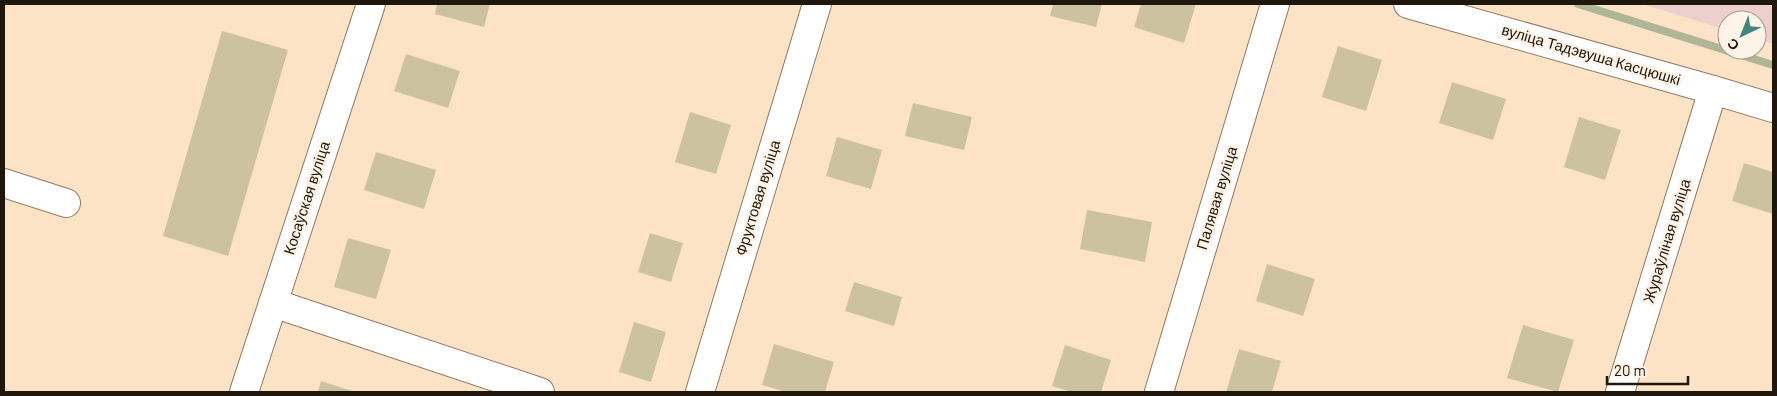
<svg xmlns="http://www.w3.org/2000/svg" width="1777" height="396" font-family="Barlow,sans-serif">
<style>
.green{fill:#edd0cd}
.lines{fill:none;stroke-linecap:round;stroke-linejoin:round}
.stream{stroke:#afb696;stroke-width:8}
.building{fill:#cdc29f}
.minor-casing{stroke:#927a60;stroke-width:30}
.minor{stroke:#fff;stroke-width:28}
.labels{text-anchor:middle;stroke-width:5;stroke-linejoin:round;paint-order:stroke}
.street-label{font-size:15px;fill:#20170c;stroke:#fef3e7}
</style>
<rect width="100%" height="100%" fill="#fde3c6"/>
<polygon class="green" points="1642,4 1773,4 1773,44 1757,39 1757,20 1727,20 1727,30"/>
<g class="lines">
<polyline class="stream" points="1578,4 1773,65"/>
</g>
<g class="building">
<polygon points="437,4 490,4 484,27 435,14"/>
<polygon points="1053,4 1102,4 1096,27 1050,16"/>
<polygon points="1141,4 1196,4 1184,43 1134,27"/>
<polygon points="222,31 288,50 228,256 163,236"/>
<polygon points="1338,46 1382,60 1366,111 1322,97"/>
<polygon points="406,54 460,71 448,108 394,91"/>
<polygon points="1452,82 1506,99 1493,140 1439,123"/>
<polygon points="913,103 972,117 964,150 905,136"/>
<polygon points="690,112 731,125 716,174 675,162"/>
<polygon points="1579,117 1621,130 1605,180 1564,167"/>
<polygon points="837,137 882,150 871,189 826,176"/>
<polygon points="376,152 436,170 424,209 364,190"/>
<polygon points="1744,163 1773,172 1773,214 1732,201"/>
<polygon points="1087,210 1152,222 1145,262 1080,249"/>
<polygon points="650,233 683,243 671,282 638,272"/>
<polygon points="348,238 391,250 376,299 334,287"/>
<polygon points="1267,264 1315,279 1303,316 1256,301"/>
<polygon points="854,282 902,297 894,326 845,311"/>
<polygon points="634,322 666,332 651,382 619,372"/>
<polygon points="1523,325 1574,340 1558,392 1507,378"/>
<polygon points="774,344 834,362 825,392 786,392 762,385"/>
<polygon points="1065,345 1111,360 1101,392 1072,392 1052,386"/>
<polygon points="1239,349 1281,361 1272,392 1226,392"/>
<polygon points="321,381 355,392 318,392"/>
</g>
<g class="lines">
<defs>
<g id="minor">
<polyline points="1408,4 1713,90 1773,108"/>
<polyline points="4,183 66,203"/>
<polyline points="273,303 540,392"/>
<polyline points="244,392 371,4"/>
<polyline points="700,392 817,4"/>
<polyline points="1159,392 1275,4"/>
<polyline points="1620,392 1713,90"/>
</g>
</defs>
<use href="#minor" class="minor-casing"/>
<use href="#minor" class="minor"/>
</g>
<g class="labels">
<g class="street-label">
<text transform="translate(1591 55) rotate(16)" y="5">вуліца Тадэвуша Касцюшкі</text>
<text transform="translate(307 198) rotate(-72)" y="5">Косаўская вуліца</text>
<text transform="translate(758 198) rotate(-73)" y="5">Фруктовая вуліца</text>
<text transform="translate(1217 198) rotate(-73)" y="5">Палявая вуліца</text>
<text transform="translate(1667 241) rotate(-73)" y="5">Жураўліная вуліца</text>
</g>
</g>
<rect width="1777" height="396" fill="none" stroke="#20170c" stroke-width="10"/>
<g transform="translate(1742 35) rotate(223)"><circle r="24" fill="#fef3e7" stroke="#a59b8f"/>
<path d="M0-4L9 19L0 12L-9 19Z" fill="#40867f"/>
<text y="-8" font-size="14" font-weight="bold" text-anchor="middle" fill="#20170c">С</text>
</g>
<path d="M1607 376v8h81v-8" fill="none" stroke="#20170c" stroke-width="2.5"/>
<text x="1614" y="376" font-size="15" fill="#20170c" stroke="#fef3e7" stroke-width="4" paint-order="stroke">20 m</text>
</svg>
